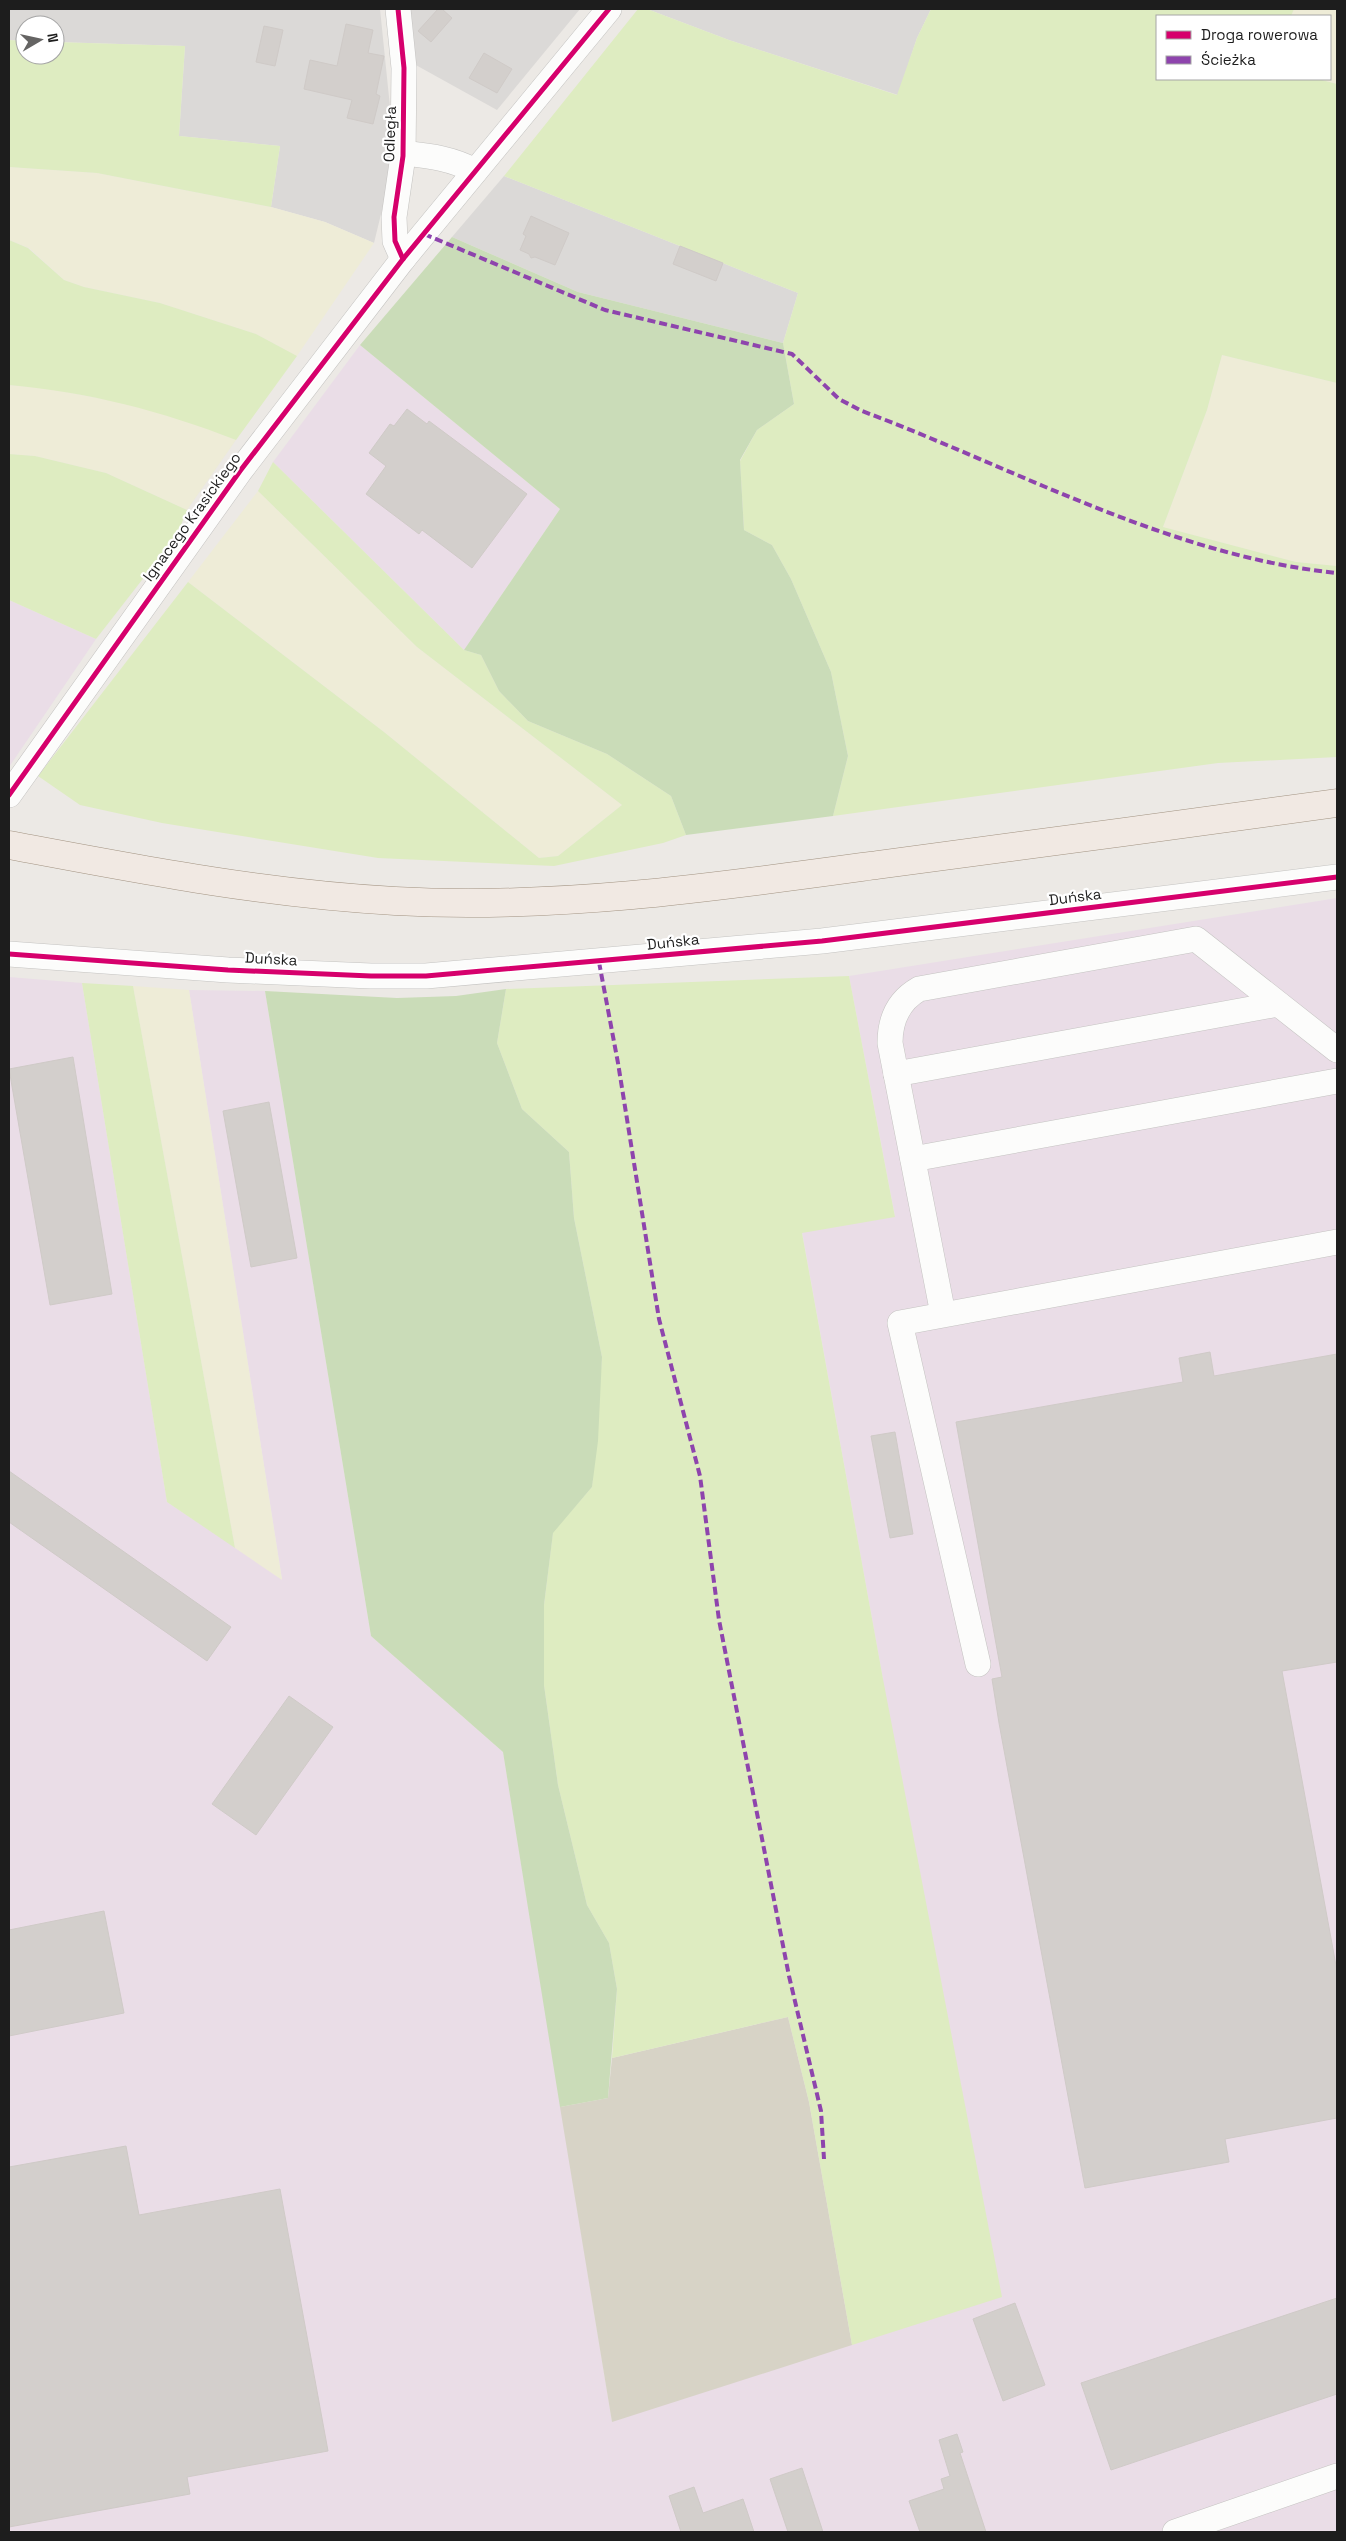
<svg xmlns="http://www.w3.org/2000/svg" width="1346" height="2541" font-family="'Space Grotesk',sans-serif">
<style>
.residential{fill:#dbd9d7}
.industrial{fill:#eadde7}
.construction{fill:#d7d3c6}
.farmland{fill:#eeecd7}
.grass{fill:#deecc1}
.forest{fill:#cadcb8}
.building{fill:#d3cfcc;stroke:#cfcac7}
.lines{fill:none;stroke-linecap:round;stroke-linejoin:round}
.minor-casing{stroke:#c4c3c1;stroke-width:26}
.major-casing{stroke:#a29382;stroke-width:29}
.minor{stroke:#fcfcfb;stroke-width:25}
.major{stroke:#f1e9e3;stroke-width:28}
.quiet{stroke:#8e44ad;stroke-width:4;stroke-dasharray:8 4;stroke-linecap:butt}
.cycleway-casing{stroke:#fff;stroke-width:8}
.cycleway{stroke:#d6006c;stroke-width:5}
.labels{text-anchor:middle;stroke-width:4.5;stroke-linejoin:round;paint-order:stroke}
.street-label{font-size:15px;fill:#1d1d1d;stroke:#fff}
</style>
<rect width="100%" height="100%" fill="#ece9e5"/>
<g class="residential">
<polygon points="9,9 380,9 395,156 374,243 325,222 271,207 280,146 179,136 185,46 55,42 55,25 25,25 25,41 9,40"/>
<polygon points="407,9 580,9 497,110 414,64"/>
<polygon points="647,9 931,9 917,38 898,95 729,40"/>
<polygon points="504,176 798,293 783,343 578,292 452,237"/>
</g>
<g class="industrial">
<polygon points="360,345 560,509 464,650 273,462"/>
<polygon points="9,600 96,639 9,767"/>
<polygon points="1337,898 1337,2532 9,2532 9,977 82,983 167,1502 282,1579 189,990 265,991 371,1636 503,1752 612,2422 883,1679 802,1232 895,1216 849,976"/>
</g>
<polygon class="construction" points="788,2017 809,2102 852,2345 612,2422 560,2107 608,2098 612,2058"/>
<g class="farmland">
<polygon points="1294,9 1337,9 1337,84 1318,79 1330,79 1330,16 1291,16"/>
<polygon points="9,167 97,173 271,207 325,222 374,243 297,356 256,334 160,303 84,287 64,280 29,248 9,240"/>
<polygon points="1222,355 1337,383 1337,566 1296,562 1163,527 1207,410"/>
<polygon points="9,385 45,388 129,404 180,418 236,440 187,510 106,473 35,456 9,454"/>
<polygon points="258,491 417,647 622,805 558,856 539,858 384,732 188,582"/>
<polygon points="133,986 189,990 282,1580 235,1548"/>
</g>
<g class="grass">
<polygon points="638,9 647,9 729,40 897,95 917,38 931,9 1294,9 1291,16 1157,16 1157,79 1318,79 1337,84 1337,383 1222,355 1207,410 1163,527 1296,562 1337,566 1337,757 1218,763 833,816 848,756 831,672 791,579 772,545 744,530 740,461 757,430 794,404 783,343 798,293 504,176"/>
<polygon points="9,40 25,41 25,55 55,55 55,42 185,46 179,136 280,146 271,207 97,173 9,167"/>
<path d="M9 240 28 248 64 280 84 287 160 303 256 334 297 356 236 440C162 411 88 392 9 385Z"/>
<polygon points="9,454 35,456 106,473 187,510 177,535 96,639 9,600"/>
<polygon points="273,462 464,650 481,655 499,691 528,721 607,754 671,796 686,835 663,843 554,866 378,858 162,823 80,805 38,776 188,582 384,732 539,858 558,856 622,805 417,647 258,491"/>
<polygon points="849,976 895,1217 802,1233 883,1679 1002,2297 852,2345 809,2102 788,2017 612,2058 617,1989 609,1943 587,1905 558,1785 544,1685 544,1605 553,1532 592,1487 602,1357 574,1218 569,1152 522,1109 497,1043 506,989"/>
<polygon points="82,983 133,986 235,1548 167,1502"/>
</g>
<g class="forest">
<polygon points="452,237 578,292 783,343 794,404 757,430 740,460 744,530 772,545 791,579 831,672 848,756 833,816 686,835 671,796 607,754 528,721 499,691 481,655 464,650 560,509 360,345"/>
<polygon points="506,989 497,1043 522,1109 569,1152 574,1218 602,1357 598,1441 592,1487 553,1533 544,1605 544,1685 558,1785 587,1905 609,1943 617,1989 608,2098 560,2107 503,1752 371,1636 265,991 397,998 456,996"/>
</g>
<g class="building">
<polygon points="438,9 442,9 452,18 431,42 418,31"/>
<polygon points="346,24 373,30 368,53 384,56 376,94 380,96 373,124 347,118 352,100 304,89 310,60 337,66"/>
<polygon points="264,26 283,30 275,66 256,62"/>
<polygon points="484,53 512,69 497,93 469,78"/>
<polygon points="531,216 569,233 555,265 535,257 531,258 529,254 520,250 526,236 523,234"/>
<polygon points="680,246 723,263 716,281 673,264"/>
<polygon points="407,409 427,424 429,421 527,494 472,568 422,530 419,534 366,494 386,466 369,453 390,424 394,426"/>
<polygon points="73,1057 112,1294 50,1305 9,1069"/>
<polygon points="269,1102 297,1258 251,1267 223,1111"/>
<polygon points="1210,1352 1214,1376 1337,1354 1337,1662 1282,1671 1337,1971 1337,2118 1225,2139 1229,2162 1085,2188 999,1723 992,1679 1002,1677 956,1422 1183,1382 1179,1358"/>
<polygon points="895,1432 913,1534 890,1538 871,1436"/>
<polygon points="9,1471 231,1627 207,1661 9,1522"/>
<polygon points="289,1696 333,1727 256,1835 212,1804"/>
<polygon points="104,1911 124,2013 9,2036 9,1930"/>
<polygon points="126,2146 139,2215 280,2189 328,2451 187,2477 190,2494 9,2527 9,2167"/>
<polygon points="1337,2298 1337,2394 1111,2470 1081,2383"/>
<polygon points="1015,2303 1045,2385 1003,2401 973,2319"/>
<polygon points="957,2434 963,2452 960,2453 986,2532 920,2532 909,2501 944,2489 941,2479 950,2476 939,2440"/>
<polygon points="802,2468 823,2532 788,2532 770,2479"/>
<polygon points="694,2487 703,2513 743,2499 754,2532 681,2532 669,2496"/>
</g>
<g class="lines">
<defs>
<g id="minor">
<polyline points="398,9 404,68 403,156 394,217 395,241 403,259"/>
<path d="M403 153C429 156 451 158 475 171"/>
<polyline points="9,795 240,471 403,259 609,9"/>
<polyline points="9,954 228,970 371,976 426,976 822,941 1337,877"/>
<polyline points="896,1074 1278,1004"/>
<polyline points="913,1159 1337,1081"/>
<path d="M943 1314 890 1043C890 1020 898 1001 919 989L1196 939 1337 1050"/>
<polyline points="978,1664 900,1323 1337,1242"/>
<polyline points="1175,2532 1337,2476"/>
</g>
<path id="major" d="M9 845C137 869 264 894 395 901 557 910 717 887 877 865 1030 845 1184 824 1337 803"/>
</defs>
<use href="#minor" class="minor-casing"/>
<use href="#major" class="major-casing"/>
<use href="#minor" class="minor"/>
<use href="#major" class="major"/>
<g class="quiet">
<path d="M424 234 605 310 792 354 839 399 862 411C1017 469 1171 556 1337 573"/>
<polyline points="599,962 618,1063 659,1319 700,1476 719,1620 789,1976 821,2111 824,2159"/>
</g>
<defs>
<g id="cycleway">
<polyline points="398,9 404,68 403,156 394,217 395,241 403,259"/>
<polyline points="9,795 240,471 403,259 609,9"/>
<polyline points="9,954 228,970 371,976 426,976 822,941 1337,877"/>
</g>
</defs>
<use href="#cycleway" class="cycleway-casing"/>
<use href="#cycleway" class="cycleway"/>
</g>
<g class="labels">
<g class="street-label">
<text transform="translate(390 134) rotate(-88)" y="5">Odległa</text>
<text transform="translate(192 517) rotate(-54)" y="5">Ignacego Krasickiego</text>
<text transform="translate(1075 897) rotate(-7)" y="5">Duńska</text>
<text transform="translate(673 942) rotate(-6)" y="5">Duńska</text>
<text transform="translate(271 959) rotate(3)" y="5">Duńska</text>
</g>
</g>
<rect width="1346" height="2541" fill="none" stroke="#1d1d1d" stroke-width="20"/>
<rect x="1156" y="15" width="175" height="65" fill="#ffffff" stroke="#a5a5a5"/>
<rect x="1166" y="31" width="25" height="8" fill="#d6006c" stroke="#a5a5a5"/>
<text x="1201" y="40" font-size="15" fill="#1d1d1d">Droga rowerowa</text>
<rect x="1166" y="56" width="25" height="8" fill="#8e44ad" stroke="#a5a5a5"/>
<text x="1201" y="65" font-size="15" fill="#1d1d1d">Ścieżka</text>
<g transform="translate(40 40) rotate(81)"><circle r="24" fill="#ffffff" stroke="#a5a5a5"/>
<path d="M0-4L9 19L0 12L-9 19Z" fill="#656463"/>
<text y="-8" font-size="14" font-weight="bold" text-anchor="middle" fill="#1d1d1d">N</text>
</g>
</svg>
